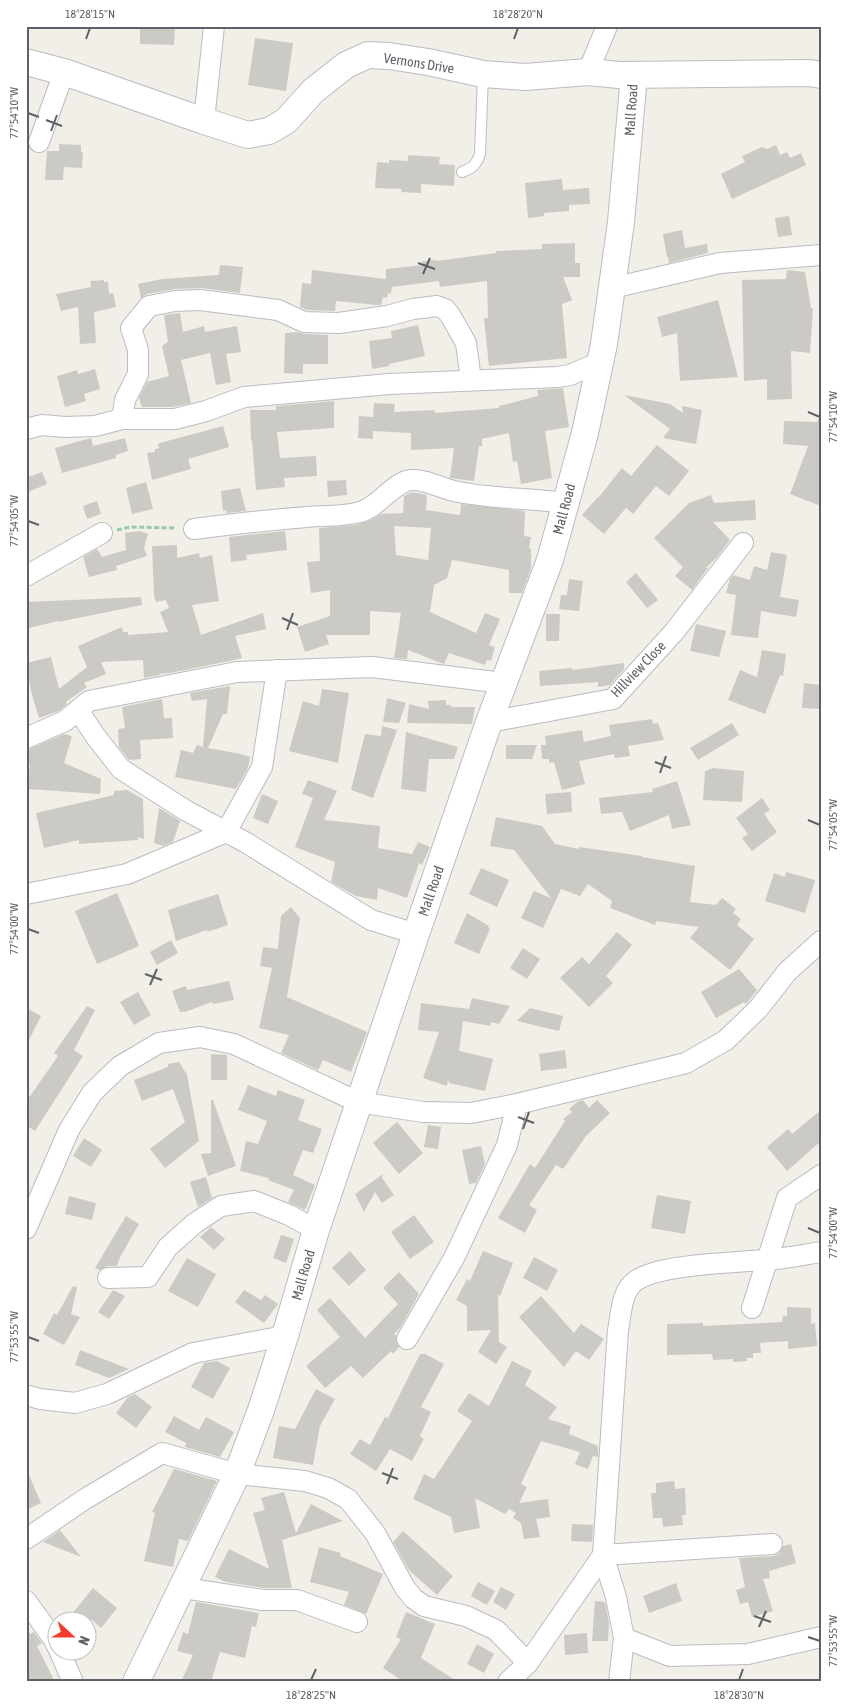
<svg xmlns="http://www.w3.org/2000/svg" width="847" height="1708" font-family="'Asap Condensed',sans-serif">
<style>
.building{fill:#cccac4;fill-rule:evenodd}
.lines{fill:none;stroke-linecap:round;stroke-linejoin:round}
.service-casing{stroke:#b9bcc1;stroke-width:12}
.minor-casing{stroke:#b9bcc1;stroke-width:22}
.tertiary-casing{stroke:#b9bcc1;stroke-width:28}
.path{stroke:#9ac8a8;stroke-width:3;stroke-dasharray:5 2.5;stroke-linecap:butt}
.service{stroke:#fff;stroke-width:10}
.minor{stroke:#fff;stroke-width:20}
.tertiary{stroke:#fff;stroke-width:26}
.ticks{fill:none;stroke:#5e6268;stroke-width:2}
.labels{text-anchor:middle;stroke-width:4;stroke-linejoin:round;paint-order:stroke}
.street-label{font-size:14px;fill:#5e6268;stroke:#fff}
.neatline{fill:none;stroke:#5e6268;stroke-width:2}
.ticks-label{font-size:12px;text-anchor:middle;fill:#5e6268}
</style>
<rect width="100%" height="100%" fill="#f1efe7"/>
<g class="building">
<polygon points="140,26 175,26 174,45 140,44"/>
<polygon points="255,38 293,43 286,91 248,85"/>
<polygon points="59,144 81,145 81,152 83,152 82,168 64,167 63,180 45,180 47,151 59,151"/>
<polygon points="776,145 780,155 787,152 790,158 801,153 806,165 732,199 721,174 745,162 742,156 762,147 767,149"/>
<polygon points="408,155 440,157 439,164 455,165 454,186 421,184 421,193 401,192 402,189 375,188 377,162 389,163 389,160 408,161"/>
<polygon points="562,179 563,190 589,188 590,204 569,205 569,211 544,213 544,216 528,218 525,183"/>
<polygon points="789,216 792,235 778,237 775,218"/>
<polygon points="682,230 685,248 707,244 708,253 669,263 668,257 667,257 663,234"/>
<polygon points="575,243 575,263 580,263 580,277 563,277 572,300 562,304 567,358 489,366 484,318 488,318 487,281 440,287 439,281 392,287 391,294 388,293 387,298 383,297 381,305 377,305 336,301 335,311 307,310 300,307 302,283 311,284 312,270 386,279 386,269 423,265 422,261 436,260 436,261 496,253 496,251 542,249 542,244"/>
<polygon points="220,265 243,267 240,293 201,288 175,289 147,294 141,298 138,284 162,279 219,275"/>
<polygon points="787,270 805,272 811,308 813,308 810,353 791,351 792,399 767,400 767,379 744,381 742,280 786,279"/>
<polygon points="104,280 104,282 108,282 109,294 113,293 116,307 94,312 96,343 80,344 78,307 61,311 56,294 91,287 90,281"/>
<polygon points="718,300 738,377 680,381 677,333 662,337 657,317"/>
<polygon points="180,313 183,332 204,326 205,332 237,326 241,352 226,354 231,382 216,385 210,353 181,360 191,403 173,407 142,407 139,398 147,382 169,376 162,346 168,342 164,315"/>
<polygon points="418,325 425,356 389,364 389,366 372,369 369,341 392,338 391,331"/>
<polygon points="297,332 304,334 328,335 328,364 303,364 303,374 284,373 285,333"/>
<polygon points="95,369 100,389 84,394 86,401 65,407 57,376 77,370 78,374"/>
<polygon points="563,388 569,427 545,431 552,478 521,484 517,461 513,462 509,433 482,439 482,446 479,446 474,481 450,478 454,448 411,450 411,433 373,431 373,439 358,438 359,416 373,417 374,403 395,404 394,412 434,410 435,413 499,408 499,406 538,396 537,390"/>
<polygon points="624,395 670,404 683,413 682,406 702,410 696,444 663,438 670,429"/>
<polygon points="334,401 334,428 277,432 280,458 316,456 317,476 284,478 285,487 256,490 252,440 251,441 250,410 276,410 276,406"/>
<polygon points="820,416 821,417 821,506 790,494 808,446 783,444 784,421 817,422"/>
<polygon points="223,426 229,447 188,459 191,469 152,480 147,453 155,452 155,449 159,448 158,444 160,443"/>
<polygon points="91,438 93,446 125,438 128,451 116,455 116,458 62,473 55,448"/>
<polygon points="657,445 689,471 669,496 656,486 633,514 626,508 604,534 582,515 598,497 599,497 622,468 631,476"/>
<polygon points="42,472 47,484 26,493 26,478"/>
<polygon points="346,480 347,495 328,497 327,481"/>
<polygon points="146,482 153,509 132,514 126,488"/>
<polygon points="240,488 246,511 226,513 226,510 223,511 221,491"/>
<path d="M412 492 427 495 426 510 460 515 461 504 525 511 524 536 531 537 529 548 531 549V568L522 593H509V570L452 560 447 578 434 585 430 612 476 633 485 613 500 619 489 645 495 647 491 661 487 660 485 665 449 653 444 664 441 663 408 650 407 659 394 658 401 613 370 611V635H326L329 644 305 652 297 627 330 616V590L311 593 307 562 320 561 319 528 355 525 371 520 381 514 403 513 404 496ZM394 526 431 528 428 560 396 555Z"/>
<polygon points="711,495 714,503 755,500 756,520 713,522 730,540 718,556 706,568 708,568 692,590 675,576 683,567 654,538 689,503"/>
<polygon points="97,501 101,514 87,519 83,506"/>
<polygon points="140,531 148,534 144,548 147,556 116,566 117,570 89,577 83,557 97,549 102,557 126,550 125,533"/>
<polygon points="285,531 287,550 246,555 247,560 231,562 229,537"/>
<polygon points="177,545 177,558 199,553 200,558 212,555 219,601 192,605 201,635 263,613 266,629 235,636 242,658 234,660 170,673 159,674 159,675 144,678 143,660 101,662 106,674 84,683 87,687 66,702 67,704 59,711 39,718 31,691 26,663 51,657 59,689 87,667 78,646 122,627 123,632 128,632 128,635 168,632 160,612 169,608 166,600 156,602 154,596 152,546"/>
<polygon points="771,552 787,555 780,597 799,600 796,617 761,611 758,638 731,635 736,595 726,593 730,579 733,575 750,580 754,566 767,570"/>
<polygon points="636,573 658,600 647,608 626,582"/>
<polygon points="569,579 583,581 579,611 559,609 561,595 567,595"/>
<polygon points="141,597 142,605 58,622 58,621 29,628 26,618 26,602"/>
<polygon points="546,614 560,614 559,641 546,641"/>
<polygon points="696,624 726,631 719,657 690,651"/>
<polygon points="762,650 786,654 783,676 780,675 765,714 728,700 740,670 757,677"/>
<polygon points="624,663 624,669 610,685 598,687 598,682 540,686 539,671 572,668 572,670"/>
<polygon points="804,683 821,685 821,709 802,708"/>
<polygon points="230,686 227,714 223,714 208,748 241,754 250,757 248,768 236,789 175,777 181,750 193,753 197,745 203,747 207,699 192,701 190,693"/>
<polygon points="322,689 349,693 338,763 289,751 303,701 319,706"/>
<polygon points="387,698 406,703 399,723 383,722"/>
<polygon points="162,699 164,718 172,718 173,738 140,740 141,759 129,760 119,747 118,729 125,728 122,707"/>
<polygon points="446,700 446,705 451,705 451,707 475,707 472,724 407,723 409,704 429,709 428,701"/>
<polygon points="652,719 653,724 658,723 664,740 628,746 630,756 615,758 614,754 579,761 585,784 562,790 554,762 549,763 549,759 542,759 541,745 546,745 545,736 582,730 584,742 611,736 609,725"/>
<polygon points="732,723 739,735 698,760 690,748"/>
<polygon points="382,726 397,730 373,798 351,790 365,734 381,736"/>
<polygon points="406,732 458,747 454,759 429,759 426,792 401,789"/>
<polygon points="64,734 72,736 64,763 101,779 100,794 28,789 30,763 26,762 29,749"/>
<polygon points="506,745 537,745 532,759 506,759"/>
<polygon points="713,768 744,771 742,802 703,800 705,771"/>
<polygon points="308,780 337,791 324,820 380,826 378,848 412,854 418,842 430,847 422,865 419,863 407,898 378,888 377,900 356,896 331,882 335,862 295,847 313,798 302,794"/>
<polygon points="677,781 691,825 672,829 669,815 630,831 622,812 601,814 599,798 653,792 652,789"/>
<polygon points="127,790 143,799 144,839 138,837 138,840 79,844 79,840 44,848 36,813 114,795 114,791"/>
<polygon points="571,792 572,812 547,814 545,794"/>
<polygon points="262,794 278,801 268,824 253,818"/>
<polygon points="762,798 770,810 764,814 777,832 752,851 742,838 748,834 736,818"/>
<polygon points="159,808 180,821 173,842 163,846 154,843"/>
<polygon points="496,817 542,826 555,844 579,849 579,847 642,856 642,857 695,866 690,902 716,905 722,898 736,909 733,913 741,919 737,925 754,939 730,970 690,938 699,927 656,921 655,925 610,908 612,901 588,884 580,896 561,889 543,928 521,918 534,891 551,898 514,850 490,846"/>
<polygon points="481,868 509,880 497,907 469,894"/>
<polygon points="786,872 815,880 805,913 765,901 774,873 785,877"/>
<polygon points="117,893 139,946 97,964 75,911"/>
<polygon points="218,894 228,925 207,932 207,930 176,941 168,910"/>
<polygon points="291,907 300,918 287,997 367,1032 351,1072 323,1060 318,1070 281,1053 289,1035 259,1028 272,968 260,966 263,947 278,949 281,916"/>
<polygon points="467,913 489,926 488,928 490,929 479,954 454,943"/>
<polygon points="617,932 632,945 606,976 613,983 589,1007 560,978 582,957 589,964"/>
<polygon points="171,940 178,953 157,965 150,952"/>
<polygon points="523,948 540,959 527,979 510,968"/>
<polygon points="739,969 757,990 746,1004 744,1002 716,1018 701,992"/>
<polygon points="229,981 234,1000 213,1004 212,1002 185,1012 180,1012 172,991 186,986 187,990"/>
<polygon points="138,992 151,1015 134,1025 120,1002"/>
<polygon points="472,998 510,1006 499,1024 491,1022 490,1026 463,1021 459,1051 493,1059 485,1091 449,1083 448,1079 447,1086 423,1078 439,1032 418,1030 421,1003 469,1009"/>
<polygon points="87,1006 95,1010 74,1050 83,1056 35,1131 26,1125 26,1102 58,1056 54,1053"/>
<polygon points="26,1008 41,1016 26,1046"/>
<polygon points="530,1008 563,1016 559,1031 517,1021"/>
<polygon points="565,1050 567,1068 541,1071 539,1054"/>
<polygon points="211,1054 227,1055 227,1080 211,1080"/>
<polygon points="179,1062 187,1075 199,1141 165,1168 150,1149 185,1122 173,1089 142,1101 134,1080 168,1067 168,1064"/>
<polygon points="248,1085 276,1096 278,1090 305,1100 298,1120 322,1129 313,1153 303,1150 293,1175 315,1185 305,1210 288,1202 294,1190 268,1180 269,1178 240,1171 246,1141 258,1144 267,1121 238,1110"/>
<polygon points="211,1100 213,1100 236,1166 208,1176 201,1154 211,1153"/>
<polygon points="583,1100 589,1108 597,1100 610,1113 586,1136 563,1169 556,1165 529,1205 537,1210 525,1233 498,1218 530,1164 535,1168 565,1121 563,1119 572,1112 569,1109 577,1102"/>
<polygon points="821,1110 821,1141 787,1171 767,1147 788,1129 792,1134"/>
<polygon points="397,1122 423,1153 399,1174 373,1143"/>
<polygon points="428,1125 441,1127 438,1149 424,1147"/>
<polygon points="84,1138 102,1150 91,1167 73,1156"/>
<polygon points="481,1146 485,1164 476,1183 469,1184 462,1150"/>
<polygon points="383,1174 382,1178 394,1195 382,1203 375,1192 364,1212 355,1194"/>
<polygon points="206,1177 212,1198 198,1207 190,1182"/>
<polygon points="657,1195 691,1201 685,1234 651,1228"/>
<polygon points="69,1196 96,1203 92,1220 65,1214"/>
<polygon points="414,1215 434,1242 410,1259 391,1232"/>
<polygon points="126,1216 139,1224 120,1257 117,1266 107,1266 100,1270 95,1268"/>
<polygon points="211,1227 225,1239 214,1250 200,1237"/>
<polygon points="281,1235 294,1239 286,1263 273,1258"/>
<polygon points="350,1251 366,1270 349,1286 332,1268"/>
<polygon points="483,1251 513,1263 500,1296 498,1294 499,1342 507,1347 496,1364 478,1352 491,1330 467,1331 467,1306 456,1300 467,1279 470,1281"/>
<polygon points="534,1257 558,1270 547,1291 523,1278"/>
<polygon points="187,1258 216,1274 198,1307 168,1291"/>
<polygon points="399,1272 419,1294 400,1328 394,1334 396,1336 397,1344 399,1347 393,1354 391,1351 363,1378 351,1366 325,1388 306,1366 340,1337 317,1310 330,1298 365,1338 398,1304 383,1288"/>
<polygon points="73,1286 77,1287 71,1314 80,1317 64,1345 43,1334 54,1313 57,1315"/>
<polygon points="113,1290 125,1296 109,1319 98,1312"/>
<polygon points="244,1290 261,1300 265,1295 278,1304 264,1323 235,1302"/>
<polygon points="541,1296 574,1333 581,1324 604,1339 589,1360 576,1351 564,1367 519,1317"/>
<polygon points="787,1307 811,1308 811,1324 815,1323 817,1346 788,1349 788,1341 760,1343 761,1353 753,1353 753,1358 747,1358 747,1361 733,1362 733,1359 713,1360 712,1354 667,1355 667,1324 703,1323 703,1326 782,1322 783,1316 787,1316"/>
<polygon points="80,1350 129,1369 109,1378 75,1365"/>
<polygon points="420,1354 425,1354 444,1364 421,1407 431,1412 420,1436 424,1439 412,1461 390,1449 376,1471 350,1454 360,1439 370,1445 385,1417 388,1418"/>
<polygon points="217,1361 230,1368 213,1399 191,1387 204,1363"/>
<polygon points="512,1361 532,1371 525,1385 557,1407 548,1419 571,1426 569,1434 598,1446 598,1457 593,1456 588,1469 575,1464 580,1452 541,1441 521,1484 527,1487 519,1503 548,1499 550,1517 536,1519 540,1537 524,1539 521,1523 513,1518 516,1513 509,1509 505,1514 475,1498 480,1528 454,1533 451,1517 413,1499 424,1474 434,1479 472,1421 457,1411 469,1393 489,1406"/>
<polygon points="316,1389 335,1399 320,1426 313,1465 273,1458 279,1426 295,1429"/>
<polygon points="135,1394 152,1407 136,1428 116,1413 128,1397"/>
<polygon points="174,1416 199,1430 206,1417 234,1432 220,1457 185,1447 186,1443 165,1432"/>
<polygon points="26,1468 41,1503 26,1510"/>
<polygon points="174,1469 217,1481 188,1541 179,1539 173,1567 144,1561 155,1513 152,1512"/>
<polygon points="674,1481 675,1489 685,1488 686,1515 682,1515 683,1525 663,1527 662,1518 653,1518 651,1493 656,1493 656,1483"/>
<polygon points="284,1492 296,1533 311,1504 343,1521 282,1540 292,1588 264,1588 226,1582 215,1577 229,1549 269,1569 253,1513 265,1510 261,1498"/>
<polygon points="572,1524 593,1525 592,1542 571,1541"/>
<polygon points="60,1530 81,1557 43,1542"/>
<polygon points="403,1531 453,1576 437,1595 409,1570 393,1542"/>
<polygon points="791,1544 796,1563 769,1571 770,1578 763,1579 773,1611 752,1617 748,1602 740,1604 736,1590 745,1587 739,1558 773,1556 779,1554 783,1546"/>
<polygon points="319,1547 341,1553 340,1556 383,1574 366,1614 344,1605 349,1592 310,1582"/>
<polygon points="478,1582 495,1591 487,1605 471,1596"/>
<polygon points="676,1583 682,1601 649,1613 643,1596"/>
<polygon points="501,1587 515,1594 506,1610 493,1602"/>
<polygon points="93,1588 117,1608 101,1628 92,1620 67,1620"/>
<polygon points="595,1601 605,1602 609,1623 608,1641 592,1641"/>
<polygon points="196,1602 259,1613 256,1627 252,1626 245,1658 220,1652 211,1682 181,1682 193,1655 177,1651 183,1632 188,1634"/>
<polygon points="406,1612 435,1624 421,1658 458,1682 404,1682 383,1668 401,1639 396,1637"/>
<polygon points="26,1626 30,1634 34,1632 42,1643 37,1646 55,1682 26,1682"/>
<polygon points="587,1633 588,1653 565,1655 564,1635"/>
<polygon points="477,1644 494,1654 484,1673 467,1664"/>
</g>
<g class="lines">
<defs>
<path id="service" d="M462 172C473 168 476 165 480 154L483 75"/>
<g id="minor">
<polyline points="588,72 607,26"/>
<polyline points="204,121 214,26"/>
<polyline points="39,142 64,72"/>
<polyline points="612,288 720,263 821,255"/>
<polyline points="122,419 175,419 206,411 244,397 389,384 557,377 570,375 600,362"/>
<polyline points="26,429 42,425 65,427 95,426 122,419 125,400 138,374 138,350 131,328 149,306 175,301 200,300 278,310 304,322 339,323 387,316 413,309 437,306 445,309 450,315 466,343 471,380"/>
<path d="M194 529C232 524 269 520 307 517 325 515 343 517 360 512 379 507 393 482 411 480 427 479 444 490 459 492 494 499 530 498 565 503"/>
<polyline points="26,576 102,533"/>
<polyline points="78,710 96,737 121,769 185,810 245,842 371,920 416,934"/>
<polyline points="489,722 613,699 674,632 743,543"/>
<polyline points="26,738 65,721 89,701 237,672 372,667 503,683"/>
<polyline points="26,894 127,874 226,832 262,767 277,670"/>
<polyline points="26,1229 69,1130 92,1093 120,1066 159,1043 200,1037 234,1044 358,1102 423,1112 471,1113 517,1104 686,1063 726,1040 758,1009 787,972 821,941"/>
<polyline points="108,1278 148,1277 168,1247 195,1223 221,1206 254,1201 289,1215 316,1230"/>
<polyline points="752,1308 787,1198 821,1175"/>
<polyline points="407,1339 454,1258 507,1145 517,1104"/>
<polyline points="26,1395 40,1399 75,1403 107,1394 193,1353 285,1336"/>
<polyline points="26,1539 85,1499 162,1453 237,1474 305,1481 328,1488 348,1499 375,1533 405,1588 413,1598 424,1606 466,1616 496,1630 528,1663"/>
<polyline points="603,1555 772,1544"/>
<polyline points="183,1588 263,1600 297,1600 357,1622"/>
<polyline points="26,1601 53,1638 58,1648"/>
<polyline points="624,1638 670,1656 748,1654 821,1637"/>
<polyline points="59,1650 73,1682"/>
<polyline points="508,1682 528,1663 603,1555"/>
<path d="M619 1682 624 1638 616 1597 603 1555 618 1330C621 1316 621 1294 633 1283 654 1264 733 1263 764 1260 783 1259 802 1255 821 1252"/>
</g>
<g id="tertiary">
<polyline points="26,62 64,72 204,121 248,135 269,131 286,121 313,91 346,65 368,55 389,56 428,62 483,74 525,77 588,72 619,75 810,73 821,75"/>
<polyline points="136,1682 237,1474 261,1410 285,1336 316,1230 416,934 489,722 550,560 585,433 604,344 621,222 634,75"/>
</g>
</defs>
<use href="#service" class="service-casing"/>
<use href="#minor" class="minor-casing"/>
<use href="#tertiary" class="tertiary-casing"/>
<polyline class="path" points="117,530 130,527 176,528"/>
<use href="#service" class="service"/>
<use href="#minor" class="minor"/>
<use href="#tertiary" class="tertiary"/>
</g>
<path class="ticks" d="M86 39 90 28M514 39 518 28M28 113 39 117M46 120 62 126M51 131 57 115M418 263 435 269M423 274 430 258M808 412 820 417M28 521 39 525M282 618 298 625M287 630 293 613M655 762 671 768M660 773 666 756M808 820 820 825M28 929 39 933M145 974 162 980M150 985 157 969M518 1117 534 1123M523 1129 529 1112M808 1228 820 1233M28 1337 39 1341M382 1473 398 1479M387 1484 393 1468M754 1616 771 1622M759 1627 766 1611M808 1637 820 1641M311 1680 316 1669M739 1680 743 1669"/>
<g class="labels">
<g class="street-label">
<text transform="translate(419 63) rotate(9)" y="5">Vernons Drive</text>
<text transform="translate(631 110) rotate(-86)" y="5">Mall Road</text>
<text transform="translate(564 509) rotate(-75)" y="5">Mall Road</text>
<text transform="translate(638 669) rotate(-46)" y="5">Hillview Close</text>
<text transform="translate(431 891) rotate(-71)" y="5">Mall Road</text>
<text transform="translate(303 1275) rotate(-74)" y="5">Mall Road</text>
</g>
</g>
<rect width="847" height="1708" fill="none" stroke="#ffffff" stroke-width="55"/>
<g transform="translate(72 1636) rotate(111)"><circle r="24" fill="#ffffff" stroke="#bfc0c3"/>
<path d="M0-4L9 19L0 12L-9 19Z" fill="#f43e2a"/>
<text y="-8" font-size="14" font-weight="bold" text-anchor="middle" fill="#5e6268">N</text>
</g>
<rect x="28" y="28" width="792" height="1652" class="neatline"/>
<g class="ticks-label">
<text x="90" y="18">18°28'15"N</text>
<text x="518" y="18">18°28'20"N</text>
<text transform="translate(14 113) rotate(-90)" y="4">77°54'10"W</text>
<text transform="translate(833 417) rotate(-90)" y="4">77°54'10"W</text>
<text transform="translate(14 521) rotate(-90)" y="4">77°54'05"W</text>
<text transform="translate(833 825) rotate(-90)" y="4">77°54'05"W</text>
<text transform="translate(14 929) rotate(-90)" y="4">77°54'00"W</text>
<text transform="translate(833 1233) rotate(-90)" y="4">77°54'00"W</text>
<text transform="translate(14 1337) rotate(-90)" y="4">77°53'55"W</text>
<text transform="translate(833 1641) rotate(-90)" y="4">77°53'55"W</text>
<text x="311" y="1699">18°28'25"N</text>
<text x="739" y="1699">18°28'30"N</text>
</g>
</svg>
